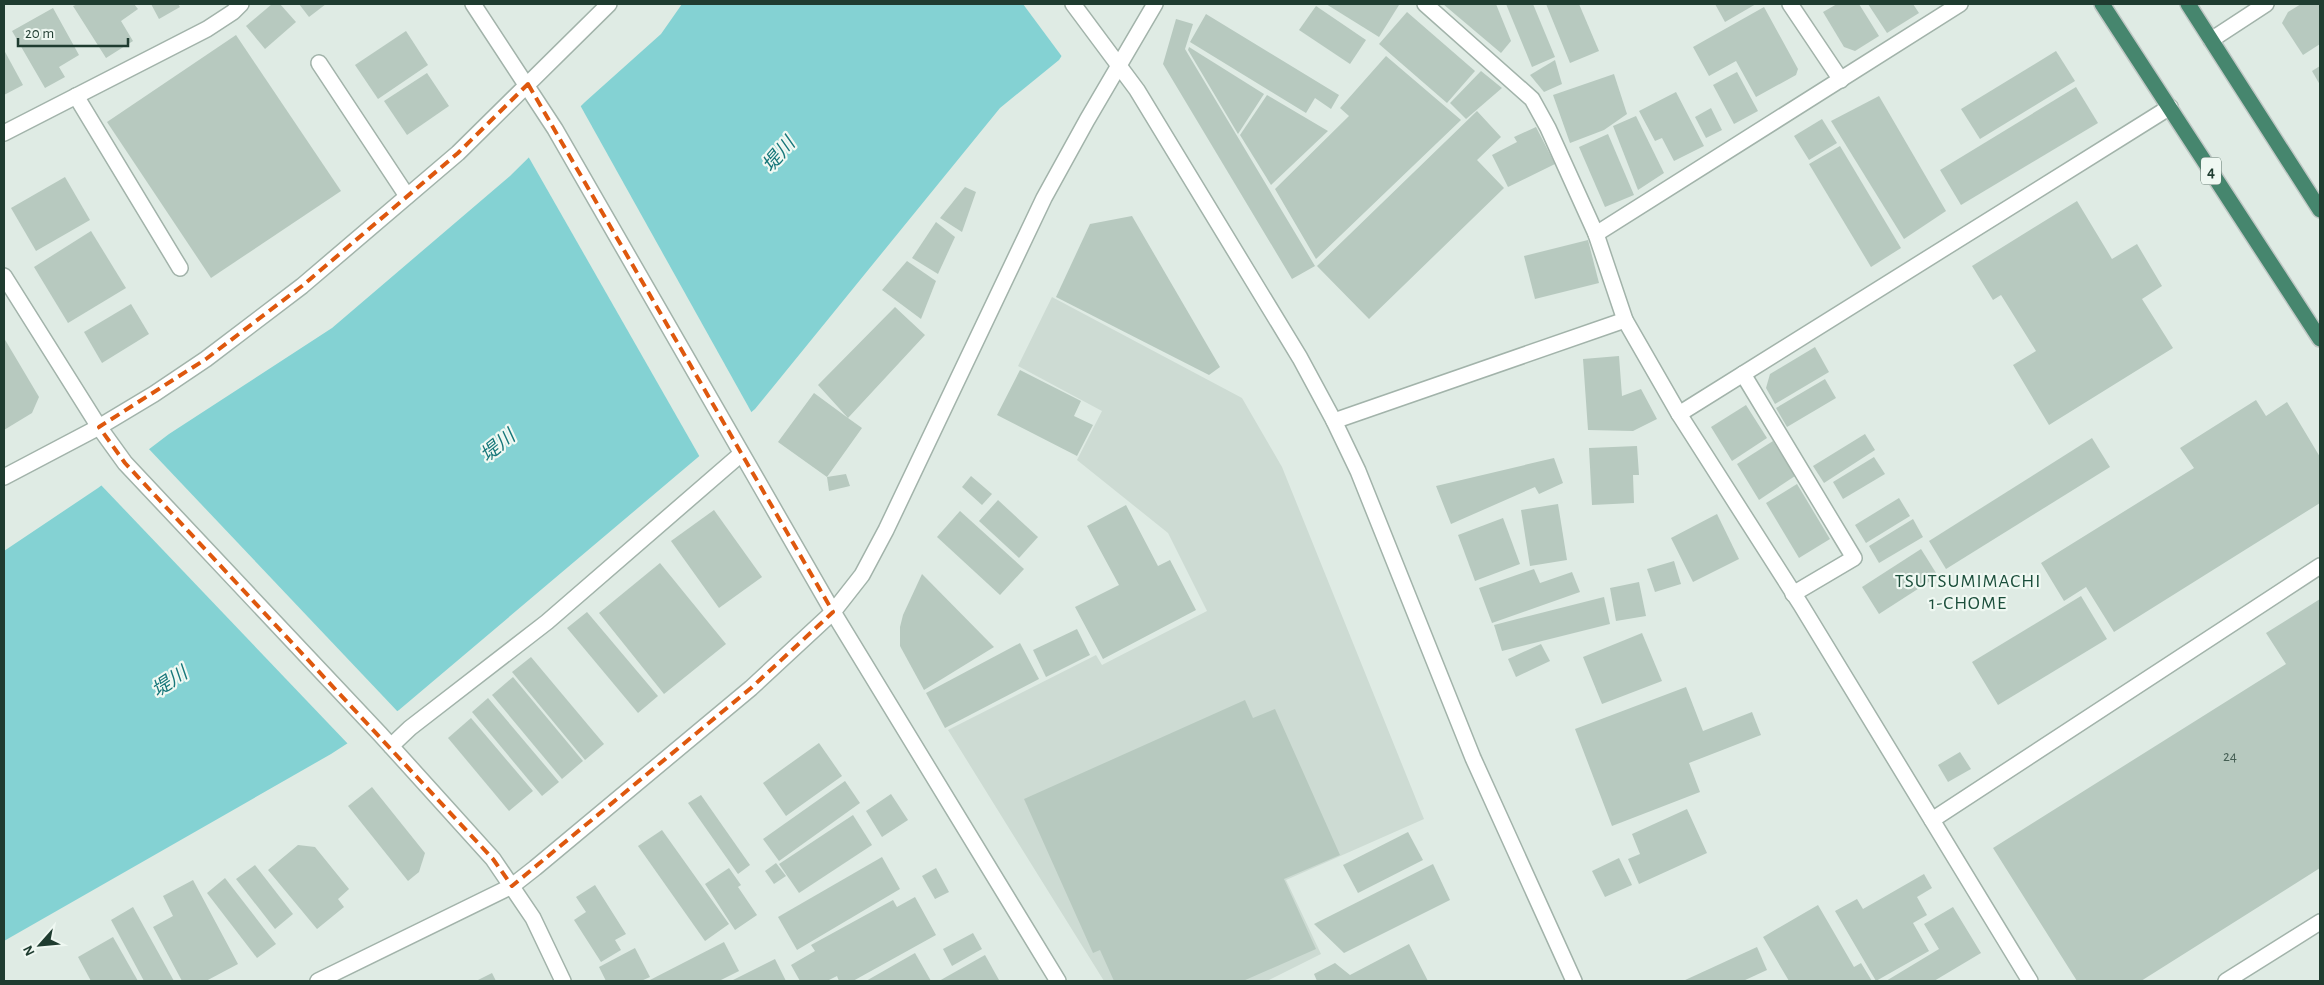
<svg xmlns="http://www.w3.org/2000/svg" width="2324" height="985" font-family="'Alegreya Sans','Noto Sans JP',sans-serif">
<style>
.built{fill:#cddbd3}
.water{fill:#84d2d3}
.pier{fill:#dfebe4}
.building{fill:#b7c9bf}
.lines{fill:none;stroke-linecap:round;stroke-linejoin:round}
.service-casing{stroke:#a2b3aa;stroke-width:18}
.minor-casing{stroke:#a2b3aa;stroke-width:18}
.tertiary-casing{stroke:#a2b3aa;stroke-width:18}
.trunk-casing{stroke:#c0c8c5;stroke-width:18}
.service{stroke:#fff;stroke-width:15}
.minor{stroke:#fff;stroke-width:15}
.tertiary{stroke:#fff;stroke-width:15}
.trunk{stroke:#46866e;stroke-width:15}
.marked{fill:none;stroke:#de580e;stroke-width:4;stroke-dasharray:10 6;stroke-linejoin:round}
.labels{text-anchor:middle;stroke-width:4.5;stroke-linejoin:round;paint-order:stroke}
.number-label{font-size:15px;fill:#455f54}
.shield{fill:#eff8f2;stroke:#5d746a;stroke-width:1}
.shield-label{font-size:16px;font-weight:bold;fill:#1f3c30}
.water-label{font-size:19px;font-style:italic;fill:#17777a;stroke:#eff8f2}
.neighbourhood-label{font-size:19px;letter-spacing:1px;fill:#1b4e3b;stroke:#eff8f2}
</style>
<rect width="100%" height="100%" fill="#dfebe4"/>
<polygon class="built" points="1052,297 1242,398 1282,467 1424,819 1286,880 1321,954 1267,981 1104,981 948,730 1096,655 1102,665 1207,611 1168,533 1077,460 1102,411 1018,366"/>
<polygon class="water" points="682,4 1095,4 1059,60 1000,108 755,409 399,710 331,754 4,941 4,551 98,488 169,434 332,328 510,176 585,102 661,34"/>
<g class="pier">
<polygon points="1023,4 1097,4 1063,58"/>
<polygon points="580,105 753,415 701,459 528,156"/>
<polygon points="147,447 399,713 349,745 100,484"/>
</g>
<g class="building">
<polygon points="78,4 134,4 138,9 121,21 133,41 106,58 73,6"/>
<polygon points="151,4 178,4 180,7 159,19"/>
<polygon points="272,4 280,4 296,22 265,49 246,26"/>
<polygon points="299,4 326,4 309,17"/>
<polygon points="1326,4 1397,4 1399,5 1379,37"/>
<polygon points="1443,4 1496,4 1511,41 1501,53"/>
<polygon points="1506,4 1533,4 1555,57 1532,67"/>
<polygon points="1546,4 1579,4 1599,51 1570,63"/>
<polygon points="1715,4 1756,4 1725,22"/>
<polygon points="1837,4 1859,4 1879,36 1855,51 1844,47 1823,12"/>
<polygon points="1868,4 1913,4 1919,13 1887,33"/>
<polygon points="2301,4 2320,4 2320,44 2303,55 2282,23 2288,12"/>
<polygon points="1316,6 1366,40 1350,64 1299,30"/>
<polygon points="1764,7 1798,69 1796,75 1756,97 1736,61 1709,76 1693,47"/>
<polygon points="53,8 79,55 59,67 65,77 45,88 12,31"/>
<polygon points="1407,12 1475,71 1447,103 1379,44"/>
<polygon points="1206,14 1339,95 1331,109 1315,98 1306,113 1190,42"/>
<polygon points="1176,19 1193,24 1185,49 1315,266 1292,279 1163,64"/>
<polygon points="406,31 428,65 378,99 355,65"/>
<polygon points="236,35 341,191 211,278 107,122"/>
<polygon points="1189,47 1264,94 1238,134 1188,50"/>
<polygon points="4,50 23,85 4,95"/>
<polygon points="2056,51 2075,81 1980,139 1961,109"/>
<polygon points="1386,56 1461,120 1316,259 1275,189 1349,116 1340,108"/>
<polygon points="1555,60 1562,84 1544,92 1530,75"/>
<polygon points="2320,66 2320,85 2312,71"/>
<polygon points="1481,71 1502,88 1466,119 1450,103"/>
<polygon points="1737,72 1758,111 1734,124 1713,85"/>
<polygon points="427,73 449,106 407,135 384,101"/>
<polygon points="1614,74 1627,114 1604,130 1570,143 1553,95"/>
<polygon points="2076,87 2098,123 1961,205 1940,170"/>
<polygon points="1676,92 1704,146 1674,161 1662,138 1655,141 1639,111"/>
<polygon points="1267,95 1328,131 1271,185 1240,135"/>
<polygon points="1879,96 1946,211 1904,239 1831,121"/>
<polygon points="1711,108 1722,130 1706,138 1695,117"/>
<polygon points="1477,111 1501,137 1477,160 1504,188 1369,319 1317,266"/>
<polygon points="1636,116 1664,173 1638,190 1613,126"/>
<polygon points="1822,119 1837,143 1809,160 1794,136"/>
<polygon points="1536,127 1555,164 1508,187 1492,155 1517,142 1514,137"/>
<polygon points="1608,134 1634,195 1605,207 1579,147"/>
<polygon points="1840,146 1901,248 1871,267 1809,164"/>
<polygon points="65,177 90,220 36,251 11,208"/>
<polygon points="965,187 976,192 962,232 940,218"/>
<polygon points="2077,201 2112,259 2137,244 2162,286 2142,299 2173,348 2049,425 2013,365 2036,351 2001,295 1993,300 1972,266"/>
<polygon points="1132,216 1220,367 1209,375 1056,297 1090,224"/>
<polygon points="936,222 955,237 938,274 912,258"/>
<polygon points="91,231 126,288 68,323 34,267"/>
<polygon points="1588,240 1599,283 1535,299 1524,256"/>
<polygon points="907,261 936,281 921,319 882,290"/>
<polygon points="131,304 149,334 102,363 84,332"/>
<polygon points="895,307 925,335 848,418 862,428 827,477 778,442 814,393 848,418 818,385"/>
<polygon points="4,338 39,397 32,413 4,430"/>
<polygon points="1815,347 1829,372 1775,404 1766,388 1770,374"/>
<polygon points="1619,356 1622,396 1641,389 1657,419 1633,431 1588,430 1583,359"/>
<polygon points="1020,370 1081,401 1074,416 1093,425 1077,456 997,415"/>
<polygon points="1825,379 1836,398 1787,427 1776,408"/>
<polygon points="2256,400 2266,416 2287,402 2320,457 2320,503 2114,632 2086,587 2064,601 2041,563 2194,468 2180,448"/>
<polygon points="1746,405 1767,438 1732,461 1711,427"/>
<polygon points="1865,434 1875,450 1824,483 1813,466"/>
<polygon points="2092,438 2110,467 1946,569 1929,541"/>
<polygon points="1773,441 1795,476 1759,500 1737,464"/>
<polygon points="1637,446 1639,475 1633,475 1634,503 1592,505 1589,448"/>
<polygon points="1874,457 1885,474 1843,499 1833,482"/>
<polygon points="1554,458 1563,483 1539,494 1535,487 1451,524 1436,486"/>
<polygon points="846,474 850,486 829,491 827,477"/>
<polygon points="971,476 992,494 982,505 962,487"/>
<polygon points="1797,484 1830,539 1799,558 1766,503"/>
<polygon points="1899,498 1910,516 1866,543 1855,525"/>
<polygon points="998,500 1038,537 1019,558 979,521"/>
<polygon points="1558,504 1567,560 1530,566 1521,510"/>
<polygon points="1126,505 1158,566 1170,560 1196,610 1103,659 1075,607 1119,585 1087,526"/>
<polygon points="714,510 762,577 719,608 671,541"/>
<polygon points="960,511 1024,569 1000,595 937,537"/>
<polygon points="1717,514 1739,559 1693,582 1671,538"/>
<polygon points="1503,518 1520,564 1475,581 1458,535"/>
<polygon points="1913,519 1923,537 1879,563 1869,546"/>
<polygon points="1921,549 1938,576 1879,614 1862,587"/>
<polygon points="1674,561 1681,584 1655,592 1647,569"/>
<polygon points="660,563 726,644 664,694 599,613"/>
<polygon points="1534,569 1540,583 1572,572 1580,592 1492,623 1479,588"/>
<polygon points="922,574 994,647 924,690 900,646 900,627 903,615"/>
<polygon points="1639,582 1646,616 1616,621 1610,588"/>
<polygon points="2081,596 2107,639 1998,705 1972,662"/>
<polygon points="1604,597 1610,624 1502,651 1494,625"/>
<polygon points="2320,599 2320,868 2141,981 2077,981 1993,848 2286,664 2266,633"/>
<polygon points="587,612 658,696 638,713 567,628"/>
<polygon points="1077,629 1090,655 1046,677 1033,650"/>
<polygon points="1642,633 1662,681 1602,704 1583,657"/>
<polygon points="1020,643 1039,679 945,728 926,693"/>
<polygon points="1541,644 1550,661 1516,677 1508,659"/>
<polygon points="531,657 604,744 585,760 512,672"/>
<polygon points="513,677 583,761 562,779 492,695"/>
<polygon points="1686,687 1703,731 1752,712 1761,735 1689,763 1700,792 1612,826 1575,729"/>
<polygon points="488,698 559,782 542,796 472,712"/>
<polygon points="1245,700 1253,718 1275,709 1340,855 1284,879 1316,949 1243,981 1114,981 1100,950 1093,953 1024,799"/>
<polygon points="471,718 533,791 509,811 448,738"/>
<polygon points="819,743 842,776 786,816 763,783"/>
<polygon points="1960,752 1971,769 1948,782 1938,765"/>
<polygon points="845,781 860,803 779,861 763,839"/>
<polygon points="372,787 425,853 419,872 408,881 348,806"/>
<polygon points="891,794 908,820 882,837 866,811"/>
<polygon points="701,795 750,865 738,874 688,803"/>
<polygon points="1687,809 1707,853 1639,884 1628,859 1640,854 1632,834"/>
<polygon points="853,815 872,845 799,893 779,864"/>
<polygon points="662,830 729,924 705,941 638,846"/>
<polygon points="1408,832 1423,860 1358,893 1343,865"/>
<polygon points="298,845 315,847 349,889 338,899 344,907 317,929 268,870"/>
<polygon points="882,857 900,889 797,950 778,917"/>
<polygon points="1619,858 1632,885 1605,897 1592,871"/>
<polygon points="776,863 786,876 774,884 765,871"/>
<polygon points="1433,864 1450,900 1344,953 1314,924"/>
<polygon points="255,865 293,914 275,929 236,879"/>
<polygon points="729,868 741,885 738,887 757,915 735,930 705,884"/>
<polygon points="936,868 949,892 935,899 922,876"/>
<polygon points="1924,874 1932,888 1917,897 1927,915 1913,923 1929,951 1876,981 1835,911 1857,899 1863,909"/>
<polygon points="225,878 276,944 257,958 207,893"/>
<polygon points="193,880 238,964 206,981 182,981 153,927 173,916 163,896"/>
<polygon points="595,885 626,934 615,940 621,950 601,962 574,920 586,912 576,897"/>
<polygon points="915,897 936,935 853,981 839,981 837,976 827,981 800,981 791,965 815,951 811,945 893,900 897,907"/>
<polygon points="1818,905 1854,967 1861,963 1872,981 1789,981 1763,937"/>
<polygon points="133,907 174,981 144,981 111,920"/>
<polygon points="1953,907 1981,953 1934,981 1886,981 1939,949 1924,924"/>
<polygon points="973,933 982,949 952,966 943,949"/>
<polygon points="113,937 138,981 91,981 78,957"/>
<polygon points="724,942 739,971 719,981 648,981"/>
<polygon points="1409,944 1428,981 1317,981 1314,974 1335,963 1350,975"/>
<polygon points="1757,947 1767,970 1743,981 1683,981"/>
<polygon points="635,948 650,977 641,981 606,981 599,967"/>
<polygon points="915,953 931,981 866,981"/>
<polygon points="985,955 999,980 997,981 939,981"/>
<polygon points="775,959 786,981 731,981"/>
<polygon points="492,973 496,981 476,981"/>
</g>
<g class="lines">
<defs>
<g id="service">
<polyline points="319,63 407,196"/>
<polyline points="76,96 180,268"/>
<polyline points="391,746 410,728 547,622 741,454"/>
<polyline points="1932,820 2320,566"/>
</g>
<g id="minor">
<polyline points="1425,4 1532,99 1548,128 1596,234 1625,320 1679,414 1801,605 2030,981"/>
<polyline points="1790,4 1841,80"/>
<polyline points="2211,40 2266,4"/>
<polyline points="4,133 207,29 233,12 241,4"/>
<polyline points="1596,234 1960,4"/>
<polyline points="1743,374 1854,558 1793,594"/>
<polyline points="1679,414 2170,107"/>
<polyline points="1334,421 1625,320"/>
<polyline points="4,477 99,427 154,394 206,359 302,286 458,153 609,4"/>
</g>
<g id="tertiary">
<polyline points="473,4 555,129 833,612 1058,981"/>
<polyline points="1073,4 1137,90 1300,358 1334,421 1358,471 1473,758 1574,981"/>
<polyline points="4,276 99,427 125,463 380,734 493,859 533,918 563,981"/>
<polyline points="318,981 512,886 535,868 751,688 833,612 862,575 886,530 1044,198 1087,120 1155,4"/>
<polyline points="2226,981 2320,922"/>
</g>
<g id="trunk">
<polyline points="2102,4 2320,339"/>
<polyline points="2188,4 2320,210"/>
</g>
</defs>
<use href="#service" class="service-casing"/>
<use href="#minor" class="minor-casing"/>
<use href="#tertiary" class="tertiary-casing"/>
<use href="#trunk" class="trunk-casing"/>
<use href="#service" class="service"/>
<use href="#minor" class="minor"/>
<use href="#tertiary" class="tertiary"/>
<use href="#trunk" class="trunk"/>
</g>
<path class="marked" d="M528 84 833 612 751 688 512 886 493 859 125 463 99 427 206 359 302 286 458 153Z"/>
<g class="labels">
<g class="number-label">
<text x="2230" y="761">24</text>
</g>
<rect class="shield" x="2201" y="157.5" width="20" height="27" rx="4"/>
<g class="shield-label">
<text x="2211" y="177">4</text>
</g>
<g class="water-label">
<text transform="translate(778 154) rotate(-49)" y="7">堤川</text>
<text transform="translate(497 445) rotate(-39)" y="7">堤川</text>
<text transform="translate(169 681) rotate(-33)" y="7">堤川</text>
</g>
<g class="neighbourhood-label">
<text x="1968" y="587">TSUTSUMIMACHI<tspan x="1968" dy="22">1-CHOME</tspan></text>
</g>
</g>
<rect width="2324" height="985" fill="none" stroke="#1f3c30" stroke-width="10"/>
<g transform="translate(40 945) rotate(243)" stroke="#eff8f2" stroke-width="4" paint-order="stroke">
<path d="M0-4L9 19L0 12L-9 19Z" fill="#1f3c30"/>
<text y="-8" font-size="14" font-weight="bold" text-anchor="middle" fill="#1f3c30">N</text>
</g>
<path d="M18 38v8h110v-8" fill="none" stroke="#1f3c30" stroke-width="2.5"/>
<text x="25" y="38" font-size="15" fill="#1f3c30" stroke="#eff8f2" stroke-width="4" paint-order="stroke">20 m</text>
</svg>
